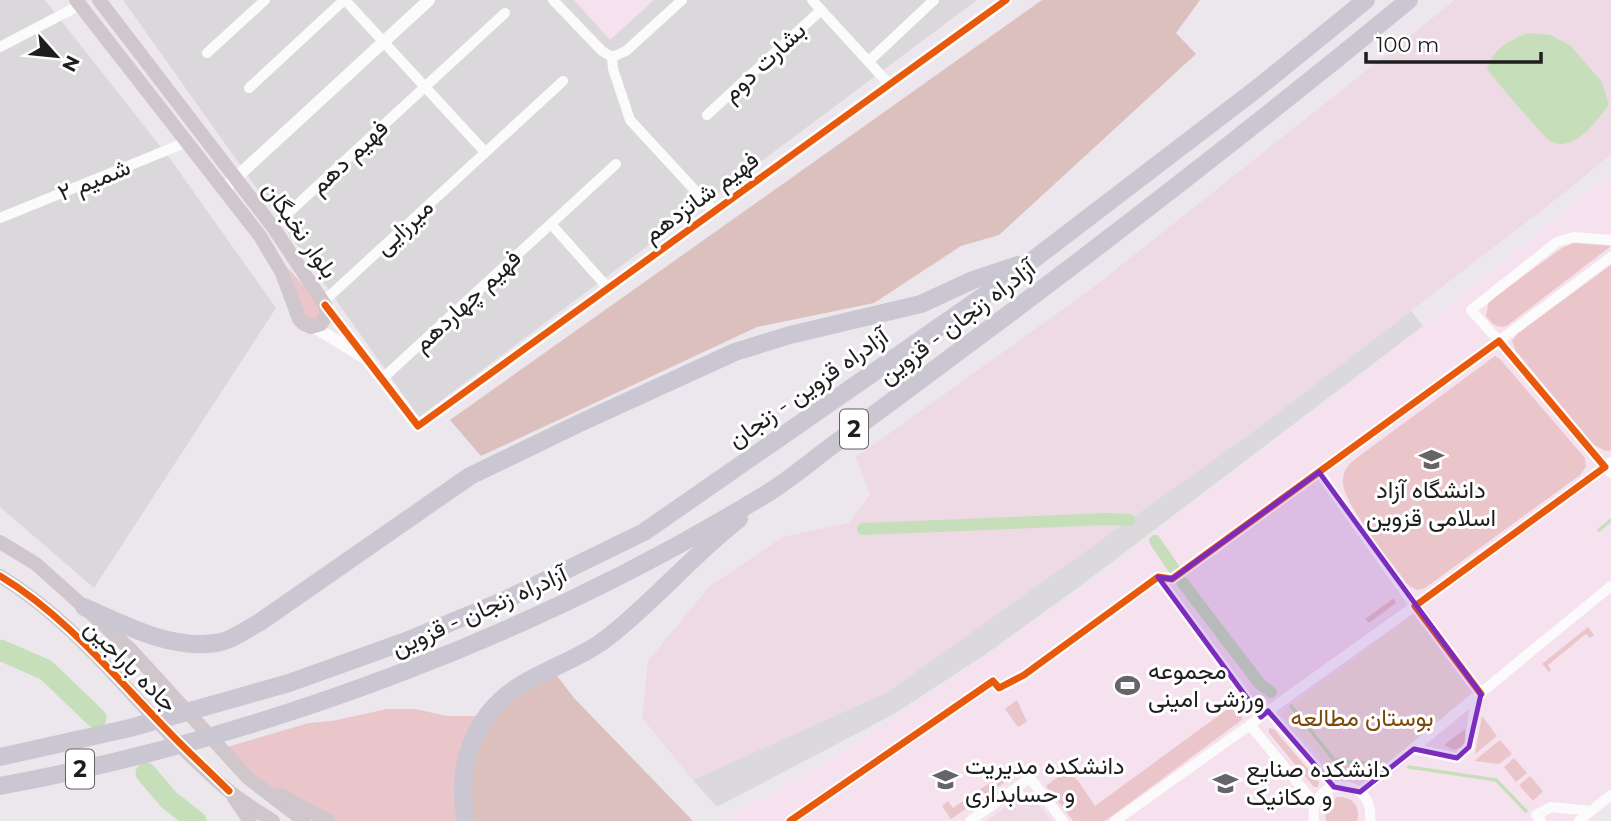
<svg xmlns="http://www.w3.org/2000/svg" width="1611" height="821" font-family="Montserrat,Vazirmatn,sans-serif">
<style>
.residential{fill:#dbd8db}
.education{fill:#f6e2ee}
.farmland{fill:#eddae4}
.grass{fill:#eac5c9}
.forest{fill:#dcc0be}
.park{fill:#f3e3d4}
.parking{fill:#dbd9db}
.water{fill:#c6dfba}
.lines{fill:none;stroke-linecap:round;stroke-linejoin:round}
.stream{stroke:#c6dfba;stroke-width:3.5}
.canal{stroke:#c6dfba;stroke-width:12}
.river{stroke:#c6dfba;stroke-width:21}
.minor{stroke:#fcfbfc;stroke-width:10}
.tertiary{stroke:#fcfbfc;stroke-width:12}
.secondary{stroke:#cfc7cb;stroke-width:14}
.motorway{stroke:#cbc7d2;stroke-width:18}
.cycleway-casing{stroke:#fff;stroke-width:11}
.cycleway{stroke:#e8590c;stroke-width:7}
.marked{fill:#7b2cbf;fill-opacity:0.2;stroke:#7b2cbf;stroke-width:5;stroke-linejoin:round}
.labels{text-anchor:middle;stroke-width:6;stroke-linejoin:round;paint-order:stroke}
.shield{fill:#fff;stroke:#626262;stroke-width:2}
.shield-label{font-size:23px;font-weight:bold;fill:#1e1e1e}
.street-label{font-size:24px;fill:#1e1e1e;stroke:#fff}
.poi-label{font-size:24px;fill:#1e1e1e;stroke:#fff;text-anchor:start}
.park-label{font-size:24px;fill:#7b480c;stroke:#fff}
</style>
<rect width="100%" height="100%" fill="#ece7ec"/>
<g class="residential">
<polygon points="0,0 45,0 171,160 276,308 94,588 0,507"/>
<polygon points="123,0 977,0 419,417"/>
</g>
<g class="education">
<polygon points="574,0 654,0 610,40"/>
<polygon points="1611,173 1611,804 1591,821 733,821 728,814 744,808 812,771 875,731 1079,591 1424,326"/>
</g>
<g class="farmland">
<polygon points="1455,0 1611,0 1611,154 1564,193 1261,426 888,692 693,780 642,718 648,661 709,587 783,537 849,523 870,495 856,457 1090,290"/>
<polygon points="1028,791 1052,821 986,821"/>
</g>
<g class="grass">
<path d="M1574 243 1611 246 1508 325C1497 330 1493 324 1486 316L1489 301 1562 248Z"/>
<polygon points="1611,265 1611,450 1606,451 1594,445 1516,351 1512,341 1517,334"/>
<polygon points="288,268 316,300 321,315 314,322 303,316"/>
<path d="M1495 356 1500 359 1585 458 1586 467 1580 475 1425 588 1417 590 1408 585C1394 565 1339 500 1343 479 1344 468 1350 463 1358 457Z"/>
<polygon points="1394,598 1396,603 1369,623 1365,619"/>
<polygon points="1588,627 1594,635 1590,638 1586,634 1548,665 1551,670 1549,672 1542,664"/>
<polygon points="1017,700 1027,722 1018,727 1005,709"/>
<polygon points="1233,705 1243,719 1105,821 1073,821 1046,786 1067,770 1079,782 1095,806"/>
<polygon points="387,709 415,709 447,716 485,716 466,821 328,821 248,778 220,749 309,723 332,721"/>
<polygon points="1482,716 1497,736 1475,754"/>
<polygon points="1269,728 1274,729 1319,782 1318,787 1314,787 1269,733"/>
<polygon points="1465,729 1465,742 1461,747 1454,750 1444,745"/>
<polygon points="1500,740 1512,754 1499,764 1474,761"/>
<polygon points="1514,758 1527,773 1516,782 1504,767"/>
<polygon points="1013,767 1017,774 951,819 942,806 948,801 953,808"/>
<polygon points="1530,776 1543,791 1533,801 1519,785"/>
<path d="M1337 797C1352 796 1361 806 1357 821H1326L1325 808 1332 800Z"/>
</g>
<g class="forest">
<polygon points="1042,0 1200,0 1176,33 1196,54 999,235 961,246 874,303 757,327 481,456 450,420"/>
<polygon points="551,668 574,698 693,821 466,821 463,793 485,716"/>
</g>
<path class="park" d="M1413 615 1470 693 1378 773C1363 780 1354 782 1338 775L1282 713Z"/>
<polygon class="parking" points="1411,311 1423,326 1079,587 986,654 894,714 717,807 693,780 888,692 1261,426"/>
<path class="water" d="M1528 33 1550 35 1570 45 1601 81 1609 104C1598 120 1572 156 1549 140 1542 135 1536 126 1530 120 1515 103 1501 87 1487 69 1495 47 1507 42 1528 33Z"/>
<g class="lines">
<g class="stream">
<polyline points="1599,530 1611,520"/>
<polyline points="1291,706 1334,760 1386,765"/>
<polyline points="1409,767 1496,780 1526,811"/>
</g>
<g class="canal">
<polyline points="863,529 1107,519 1129,520"/>
<polyline points="1155,541 1174,569"/>
<polyline points="1182,582 1260,684 1271,692"/>
</g>
<g class="river">
<polyline points="0,650 46,670 96,718"/>
<polyline points="146,773 169,800 196,821"/>
</g>
<g class="minor">
<polyline points="345,0 485,152"/>
<polyline points="553,0 602,51 612,57 613,69 630,120 714,211"/>
<polyline points="812,0 889,84"/>
<polyline points="0,47 80,5"/>
<polyline points="207,53 265,0"/>
<polyline points="612,57 626,51 682,0"/>
<polyline points="869,61 934,0"/>
<polyline points="249,88 344,0"/>
<polyline points="707,115 821,10"/>
<polyline points="0,218 187,142"/>
<polyline points="551,224 608,288"/>
<polyline points="273,227 505,13"/>
<polyline points="1611,240 1574,237 1557,242 1471,310 1499,341 1611,257"/>
<polyline points="323,302 563,81"/>
<polyline points="383,378 616,164"/>
<polyline points="1611,462 1605,467 1611,473"/>
<polyline points="1158,577 1261,717"/>
<polyline points="1268,711 1415,606 1319,472"/>
<polyline points="1414,749 1457,758 1469,747 1476,699"/>
<polyline points="1360,792 1611,586"/>
<polyline points="1315,804 1250,725 1268,711 1334,787"/>
<polyline points="790,821 993,681 999,688 1024,675 1158,577 1172,579 1499,341 1605,467 1415,606 1481,694"/>
<polyline points="970,821 1030,778 1063,821"/>
<polyline points="1115,821 1250,725"/>
<path d="M1314 821C1308 774 1376 775 1370 821"/>
<polyline points="1541,821 1536,815 1551,807 1590,811"/>
<polyline points="1579,821 1611,795"/>
</g>
<g class="tertiary">
<polyline points="228,185 429,0"/>
<polyline points="325,305 418,426 1006,0"/>
<polyline points="314,327 363,357"/>
</g>
<g class="secondary">
<polyline points="76,0 260,236 282,273 299,319 304,324 311,327 321,324 327,315 325,305 273,227 99,0"/>
<polyline points="0,542 36,564 84,607 131,650 248,778 304,821"/>
<path d="M0 576C91 631 148 724 229 791 242 802 258 811 273 821"/>
<polyline points="280,795 328,821"/>
<polyline points="234,798 250,821"/>
</g>
<g class="motorway">
<path d="M84 607C123 624 170 650 215 643 231 641 246 630 260 622L470 476 582 422 735 352 790 335 921 304 973 280 1018 265"/>
<polyline points="0,757 130,728 289,683 406,641 505,600 644,532 1008,279 1259,87 1366,0"/>
<path d="M0 786C266 737 541 633 771 491 794 476 815 458 837 442 879 411 920 380 962 349 1114 236 1263 120 1409 0"/>
<path d="M466 821C455 768 473 715 519 686 549 667 585 657 612 634 657 598 694 554 739 519"/>
</g>
<defs>
<g id="cycleway">
<polyline points="325,305 418,426 1006,0"/>
<path d="M0 576C65 615 115 677 168 731 188 752 209 771 229 791"/>
<polyline points="790,821 993,681 999,688 1024,675 1158,577 1172,579 1499,341 1605,467 1415,606 1481,694"/>
</g>
</defs>
<use href="#cycleway" class="cycleway-casing"/>
<use href="#cycleway" class="cycleway"/>
</g>
<path class="marked" d="M1319 472 1481 694 1469 747 1457 758 1414 749 1360 792 1334 787 1268 711 1261 717 1158 577 1172 579Z"/>
<defs>
<symbol id="university-bare" viewBox="-9 -9 18 18"><path d="M0-5L7-2L0 1L-7-2ZM-4 1L0 2.5L4 1V4Q0 6-4 4Z" fill="#666466" stroke="#fff" stroke-width="2.5" paint-order="stroke"/></symbol>
<symbol id="stadium-bare" viewBox="-9 -9 18 18"><path d="M0-5a6.5 5 0 1 0 0 10a6.5 5 0 1 0 0-10ZM-3.5-1.8h7v3.6h-7Z" fill="#666466" stroke="#fff" stroke-width="2.5" paint-order="stroke"/></symbol>
</defs>
<g fill-rule="evenodd">
<use href="#university-bare" x="1414" y="442" width="35" height="35"/>
<use href="#stadium-bare" x="1110" y="668" width="35" height="35"/>
<use href="#university-bare" x="928" y="762" width="35" height="35"/>
<use href="#university-bare" x="1208" y="766" width="35" height="35"/>
</g>
<g class="labels">
<g class="shield">
<rect x="840" y="409.5" width="28" height="39" rx="5"/>
<rect x="66" y="749.5" width="28" height="39" rx="5"/>
</g>
<g class="shield-label">
<text x="854" y="437">2</text>
<text x="80" y="777">2</text>
</g>
<g class="street-label">
<text transform="translate(764 62) rotate(-43)" y="8">بشارت دوم</text>
<text transform="translate(349 157) rotate(-43)" y="8">فهیم دهم</text>
<text transform="translate(94 180) rotate(-22)" y="8">شمیم ۲</text>
<text transform="translate(701 197) rotate(-36)" y="8">فهیم شانزدهم</text>
<text transform="translate(404 227) rotate(-43)" y="8">میرزایی</text>
<text transform="translate(300 230) rotate(55)" y="8">بلوار نخبگان</text>
<text transform="translate(467 301) rotate(-43)" y="8">فهیم چهاردهم</text>
<text transform="translate(957 322) rotate(-37)" y="8">آزادراه زنجان - قزوین</text>
<text transform="translate(808 388) rotate(-35)" y="8">آزادراه قزوین - زنجان</text>
<text transform="translate(479 611) rotate(-24)" y="8">آزادراه زنجان - قزوین</text>
<text transform="translate(131 666) rotate(45)" y="8">جاده باراجین</text>
</g>
<g class="poi-label">
<text x="1431" y="498" text-anchor="middle">دانشگاه آزاد<tspan x="1431" dy="28">اسلامی قزوین</tspan></text>
<text x="1148" y="679">مجموعه<tspan x="1148" dy="28">ورزشی امینی</tspan></text>
<text x="965" y="774">دانشکده مدیریت<tspan x="965" dy="28">و حسابداری</tspan></text>
<text x="1246" y="777">دانشکده صنایع<tspan x="1246" dy="28">و مکانیک</tspan></text>
</g>
<g class="park-label">
<text x="1362" y="726">بوستان مطالعه</text>
</g>
</g>
<g transform="translate(56 56) rotate(117)" stroke="#ffffff" stroke-width="5" paint-order="stroke">
<path d="M0-5L12 26L0 18L-12 26Z" fill="#1e1e1e"/>
<text y="-10" font-size="19" font-weight="bold" text-anchor="middle" fill="#1e1e1e">N</text>
</g>
<path d="M1366 52v10h175v-10" fill="none" stroke="#1e1e1e" stroke-width="3.5"/>
<text x="1376" y="52" font-size="21" fill="#1e1e1e" stroke="#ffffff" stroke-width="5" paint-order="stroke">100 m</text>
</svg>
